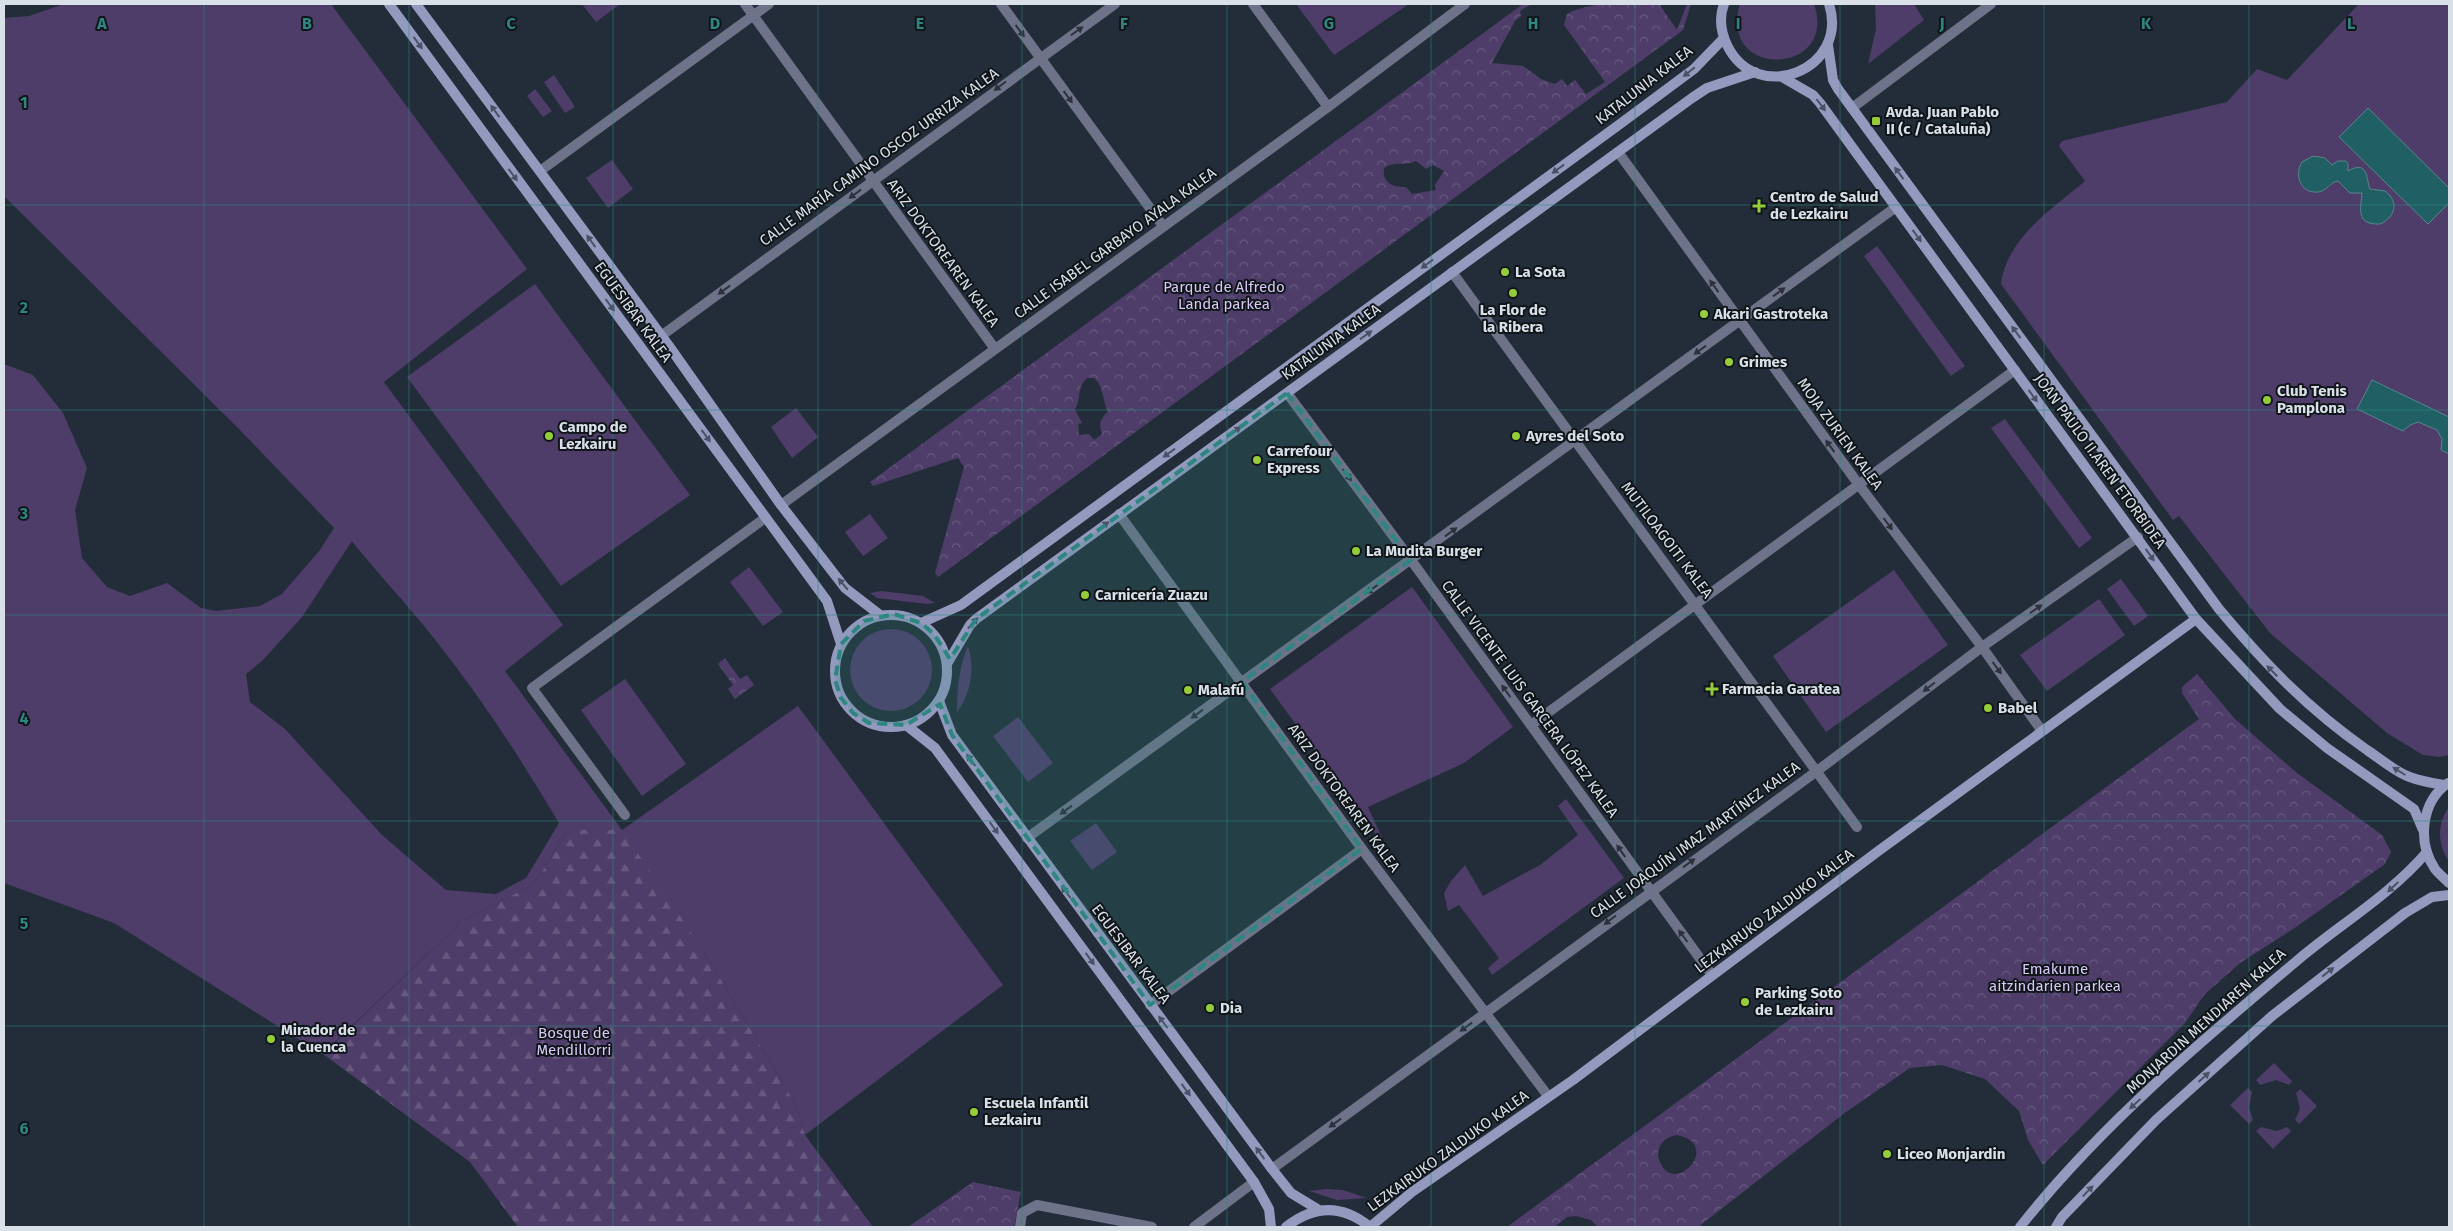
<svg xmlns="http://www.w3.org/2000/svg" width="2453" height="1231" font-family="'Fira Sans',sans-serif">
<style>
.green{fill:#4e3d69;fill-rule:evenodd}
.forest{fill:url(#forest-firs)}
.park{fill:url(#park-crowns);fill-rule:evenodd}
.water{fill:#205f64;stroke:#58868c}
.lines{fill:none;stroke-linecap:round;stroke-linejoin:round}
.street{stroke:#6e7389;stroke-width:10}
.secondary{stroke:#939abe;stroke-width:10}
.oneway{fill:#2c313b}
.oneway2{fill:#4b5164}
.marked{fill:#2d8680;fill-opacity:0.2;stroke:#2d8680;stroke-width:4;stroke-dasharray:10 6;stroke-linejoin:round}
.grid{fill:none;stroke:#2d8680;stroke-width:1;stroke-opacity:0.55}
.poi-dot{fill:#95cc3a;stroke:#10151a;stroke-width:2}
.labels{text-anchor:middle;stroke-width:4;stroke-linejoin:round;paint-order:stroke}
.street-label{font-size:15px;fill:#d9e0e8;stroke:#10151a}
.poi-label{font-size:15px;font-weight:bold;fill:#d9e0e8;stroke:#10151a;text-anchor:start}
.park-label{font-size:15px;fill:#d8c8f6;stroke:#10151a}
.grid-label{font-size:16px;text-anchor:middle;font-weight:bold;fill:#2d8680;stroke:#10151a;stroke-width:4;stroke-linejoin:round;paint-order:stroke}
</style>
<defs>
<pattern id="forest-firs" width="22" height="20" patternUnits="userSpaceOnUse" patternTransform="scale(1.25)"><rect width="22" height="20" fill="#4e3d69"/><path d="M5 1l3.5 6h-7zM16 11l3.5 6h-7z" fill="#67597e"/></pattern>
<pattern id="park-crowns" width="20" height="18" patternUnits="userSpaceOnUse" patternTransform="scale(1.25)"><rect width="20" height="18" fill="#4e3d69"/><path d="M2 6a3 3 0 1 1 6 0M12 15a3 3 0 1 1 6 0" fill="none" stroke="#67597e"/></pattern>
</defs>
<rect width="100%" height="100%" fill="#232d39"/>
<g class="green">
<path d="M64 4H331L527 269 384 382 563 625 505 671 622 830 798 706 1003 985 805 1135 796 1105 703 950 568 830 534 884 465 919 322 1054 114 923 4 883V364L33 375 63 413 87 468 75 510 82 558 107 587 130 596 167 583 201 608 216 611 260 606 282 594 320 550 334 528 240 430 4 196V18L29 16ZM352 541C378 574 407 604 433 637 480 696 521 759 559 823L526 878 496 894 446 890 382 835 285 729 250 702 246 674 262 661 302 617Z"/>
<polygon points="582,4 620,4 596,22"/>
<polygon points="1296,4 1409,4 1334,55"/>
<path d="M1740 4H1814C1839 76 1717 80 1740 4Z"/>
<polygon points="1875,4 1914,4 1924,20 1868,64 1876,29"/>
<path d="M2359 4H2449V755L2440 757 2423 755 2387 733 2270 633 2179 516 2173 520 2001 284C2006 239 2053 208 2085 181L2059 146 2062 141 2227 102 2257 69 2287 80Z"/>
<polygon points="554,75 575,107 565,113 544,82"/>
<polygon points="535,89 552,111 543,117 527,96"/>
<polygon points="612,160 633,189 608,208 586,178"/>
<polygon points="1877,246 1965,366 1951,376 1864,256"/>
<polygon points="535,284 690,495 561,586 407,377"/>
<polygon points="796,408 818,437 792,458 771,427"/>
<polygon points="2005,419 2092,538 2079,548 1991,428"/>
<polygon points="870,514 888,538 863,556 845,532"/>
<polygon points="749,567 783,612 763,626 730,582"/>
<polygon points="1894,570 1948,645 1826,732 1773,656"/>
<polygon points="2121,579 2148,616 2134,626 2107,589"/>
<polygon points="1412,587 1513,727 1464,763 1368,807 1388,851 1270,689"/>
<polygon points="881,591 923,596 935,603 927,604 877,598 870,593"/>
<polygon points="2099,599 2125,635 2047,691 2020,655"/>
<circle cx="891" cy="670" r="41"/>
<path d="M968 646C975 668 971 694 957 712 957 690 959 665 968 646Z"/>
<polygon points="625,679 686,764 642,796 581,710"/>
<polygon points="1018,717 1053,763 1028,782 993,736"/>
<polygon points="1566,799 1624,878 1492,975 1488,968 1499,958 1459,905 1448,911 1444,893 1451,881 1465,865 1483,896 1540,865 1578,835 1558,806"/>
<path d="M2449 807V861C2437 845 2437 823 2449 807Z"/>
<polygon points="1096,823 1117,852 1092,870 1070,841"/>
<polygon points="2274,1063 2292,1081 2289,1085 2276,1080 2260,1085 2256,1080"/>
<polygon points="2248,1088 2252,1092 2249,1107 2253,1120 2249,1124 2230,1105"/>
<polygon points="2300,1089 2317,1106 2299,1124 2295,1120 2300,1109 2296,1093"/>
<polygon points="2261,1127 2277,1131 2287,1127 2291,1131 2273,1149 2256,1131"/>
<polygon points="1326,1189 1343,1190 1367,1198 1337,1200 1309,1191"/>
</g>
<polygon class="forest" points="568,830 622,830 703,950 796,1105 805,1135 873,1227 518,1227 470,1162 323,1054 465,919 534,884"/>
<g class="park">
<path d="M1523 4H1531L1520 11 1521 16 1515 21 1492 63 1523 66 1541 79 1555 84 1562 79 1567 86 1575 80 1586 94 1605 82 1564 25 1567 14C1591 0 1630 4 1659 4L1677 30 1687 4H1691L1683 30 1679 33 938 577 935 573 964 467 958 458 873 486 870 482ZM1416 161 1426 169 1433 165 1444 171 1435 185 1436 190 1412 194 1406 187C1393 187 1382 183 1384 168 1395 160 1405 167 1416 161ZM1087 378H1094C1104 386 1102 400 1108 411 1101 419 1098 423 1102 434L1094 440 1089 434 1079 435 1078 424 1082 423 1075 409C1082 398 1076 388 1087 378Z"/>
<polygon points="725,658 740,679 747,675 754,685 735,699 728,689 733,685 718,664"/>
<path d="M2197 674 2235 719 2297 773 2382 835 2391 852 2385 864 2296 927 2240 963 2204 995 2185 1023 2043 1165 2028 1140 2019 1111 1985 1079 1942 1065 1910 1068 1846 1112 1698 1227H1598L1591 1220 1576 1216 1567 1217 1554 1227H1507L2199 719 2182 693V687ZM1677 1135C1725 1144 1670 1203 1658 1156 1658 1144 1665 1137 1677 1135Z"/>
<polygon points="973,1182 1021,1192 1014,1227 908,1227"/>
</g>
<g class="water">
<polygon points="2368,108 2449,188 2449,203 2428,224 2339,137"/>
<path d="M2313 156 2325 158 2332 165 2338 161H2346L2348 164V171C2369 159 2366 180 2370 189L2385 191C2399 201 2396 217 2380 224 2355 225 2361 208 2362 193H2350L2338 181C2330 182 2327 191 2318 192 2300 194 2294 174 2302 162Z"/>
<polygon points="2372,380 2449,417 2449,454 2441,450 2442,439 2437,430 2418,422 2410,425 2403,431 2357,409"/>
</g>
<g class="lines">
<g class="street">
<polyline points="745,4 995,349"/>
<polyline points="1001,4 1163,226"/>
<polyline points="1253,4 1328,107"/>
<polyline points="1852,108 1991,4"/>
<polyline points="1618,152 1859,485 1982,647 2042,731"/>
<polyline points="540,171 769,4"/>
<polyline points="1452,272 1857,827"/>
<polyline points="661,336 1115,4"/>
<polyline points="1287,393 1411,560 1712,975"/>
<polyline points="781,505 1328,107 1465,4"/>
<polyline points="1119,514 1362,849 1548,1096"/>
<polyline points="1531,725 2015,370"/>
<polyline points="625,815 532,688 765,518"/>
<polyline points="1027,838 1896,207"/>
<polyline points="1150,1005 1362,849"/>
<polyline points="1272,1169 1817,771 1982,647 2138,537"/>
<polyline points="1020,1227 1022,1213 1037,1205 1152,1227"/>
<polyline points="1194,1227 1254,1182"/>
</g>
<g class="secondary">
<polyline points="389,4 827,601 841,644"/>
<polyline points="416,4 669,346 781,505 845,588 880,615"/>
<path d="M1724 4C1719 17 1721 32 1727 45 1757 107 1850 69 1829 4"/>
<path d="M1828 45 1833 80 1838 89 2219 609C2265 664 2307 708 2367 750 2379 758 2392 769 2405 775 2417 781 2432 783 2445 785"/>
<polyline points="1782,77 1813,95 1820,103 2196,619 2280,709 2327,748 2414,809 2424,832"/>
<circle cx="891" cy="671" r="56"/>
<polyline points="921,623 961,605 1620,124 1694,69 1724,38"/>
<polyline points="947,664 970,625 976,619 1692,98 1707,88 1755,72"/>
<polyline points="939,701 952,735 1272,1169 1291,1193 1319,1210"/>
<polyline points="906,725 935,748 1254,1182 1269,1209 1271,1227"/>
<path d="M2448 783C2421 802 2417 842 2435 869 2439 874 2445 879 2449 883"/>
<path d="M1286 1227C1314 1205 1342 1204 1370 1227"/>
<polyline points="1370,1227 1412,1192 1573,1080 1877,852 2196,619"/>
<path d="M2020 1227C2100 1126 2200 1042 2299 959 2342 923 2390 895 2427 852"/>
<polyline points="2056,1227 2062,1217 2156,1120 2272,1016 2405,913 2432,897 2449,895"/>
</g>
</g>
<defs><path id="oneway-solid" d="M-6-.8H1V-3.2L6.5 0L1 3.2V.8H-6Z" transform="scale(1.25)"/></defs>
<g class="oneway">
<use href="#oneway-solid" transform="translate(1020 31) rotate(54)"/>
<use href="#oneway-solid" transform="translate(1077 31) rotate(-35)"/>
<use href="#oneway-solid" transform="translate(1000 86) rotate(143)"/>
<use href="#oneway-solid" transform="translate(1068 97) rotate(54)"/>
<use href="#oneway-solid" transform="translate(855 194) rotate(144)"/>
<use href="#oneway-solid" transform="translate(1714 286) rotate(-126)"/>
<use href="#oneway-solid" transform="translate(724 290) rotate(144)"/>
<use href="#oneway-solid" transform="translate(1779 292) rotate(-36)"/>
<use href="#oneway-solid" transform="translate(1700 350) rotate(144)"/>
<use href="#oneway-solid" transform="translate(1830 446) rotate(-126)"/>
<use href="#oneway-solid" transform="translate(1347 475) rotate(53)"/>
<use href="#oneway-solid" transform="translate(1888 524) rotate(53)"/>
<use href="#oneway-solid" transform="translate(1451 532) rotate(-36)"/>
<use href="#oneway-solid" transform="translate(1372 589) rotate(144)"/>
<use href="#oneway-solid" transform="translate(2036 609) rotate(-35)"/>
<use href="#oneway-solid" transform="translate(1997 668) rotate(54)"/>
<use href="#oneway-solid" transform="translate(1929 687) rotate(143)"/>
<use href="#oneway-solid" transform="translate(1506 691) rotate(-126)"/>
<use href="#oneway-solid" transform="translate(1197 714) rotate(144)"/>
<use href="#oneway-solid" transform="translate(1066 810) rotate(144)"/>
<use href="#oneway-solid" transform="translate(1621 851) rotate(-125)"/>
<use href="#oneway-solid" transform="translate(1689 863) rotate(-36)"/>
<use href="#oneway-solid" transform="translate(1610 920) rotate(143)"/>
<use href="#oneway-solid" transform="translate(1683 936) rotate(-127)"/>
<use href="#oneway-solid" transform="translate(1466 1027) rotate(144)"/>
<use href="#oneway-solid" transform="translate(1335 1123) rotate(144)"/>
</g>
<g class="oneway2">
<use href="#oneway-solid" transform="translate(418 43) rotate(54)"/>
<use href="#oneway-solid" transform="translate(1689 72) rotate(141)"/>
<use href="#oneway-solid" transform="translate(1821 105) rotate(53)"/>
<use href="#oneway-solid" transform="translate(495 111) rotate(-126)"/>
<use href="#oneway-solid" transform="translate(1558 169) rotate(144)"/>
<use href="#oneway-solid" transform="translate(1899 173) rotate(-126)"/>
<use href="#oneway-solid" transform="translate(513 175) rotate(54)"/>
<use href="#oneway-solid" transform="translate(1917 236) rotate(54)"/>
<use href="#oneway-solid" transform="translate(591 241) rotate(-126)"/>
<use href="#oneway-solid" transform="translate(1427 264) rotate(144)"/>
<use href="#oneway-solid" transform="translate(610 305) rotate(53)"/>
<use href="#oneway-solid" transform="translate(2016 332) rotate(-126)"/>
<use href="#oneway-solid" transform="translate(1366 335) rotate(-36)"/>
<use href="#oneway-solid" transform="translate(2033 396) rotate(54)"/>
<use href="#oneway-solid" transform="translate(1235 431) rotate(-36)"/>
<use href="#oneway-solid" transform="translate(706 436) rotate(54)"/>
<use href="#oneway-solid" transform="translate(1169 453) rotate(144)"/>
<use href="#oneway-solid" transform="translate(1103 526) rotate(-36)"/>
<use href="#oneway-solid" transform="translate(2150 555) rotate(55)"/>
<use href="#oneway-solid" transform="translate(843 584) rotate(-130)"/>
<use href="#oneway-solid" transform="translate(973 623) rotate(-47)"/>
<use href="#oneway-solid" transform="translate(2272 671) rotate(-135)"/>
<use href="#oneway-solid" transform="translate(971 760) rotate(-126)"/>
<use href="#oneway-solid" transform="translate(2399 771) rotate(-148)"/>
<use href="#oneway-solid" transform="translate(994 828) rotate(54)"/>
<use href="#oneway-solid" transform="translate(2393 887) rotate(137)"/>
<use href="#oneway-solid" transform="translate(1066 892) rotate(-127)"/>
<use href="#oneway-solid" transform="translate(1090 959) rotate(54)"/>
<use href="#oneway-solid" transform="translate(2328 972) rotate(-38)"/>
<use href="#oneway-solid" transform="translate(1163 1022) rotate(-127)"/>
<use href="#oneway-solid" transform="translate(2204 1077) rotate(-42)"/>
<use href="#oneway-solid" transform="translate(1186 1090) rotate(54)"/>
<use href="#oneway-solid" transform="translate(2135 1104) rotate(137)"/>
<use href="#oneway-solid" transform="translate(1260 1153) rotate(-126)"/>
<use href="#oneway-solid" transform="translate(2088 1191) rotate(-46)"/>
</g>
<path class="marked" d="M1287 393 1411 560 1242 682 1362 849 1150 1005 952 735 940 704 906 725 869 723 853 713 841 698 835 680 841 644 864 621 894 614 921 623 934 634 950 659 976 619Z"/>
<path class="grid" d="M204 4V1227M409 4V1227M613 4V1227M818 4V1227M1022 4V1227M1227 4V1227M1431 4V1227M1635 4V1227M1840 4V1227M2044 4V1227M2249 4V1227M4 205H2449M4 410H2449M4 615H2449M4 821H2449M4 1026H2449"/>
<g class="poi-dot">
<rect x="1871" y="116" width="10" height="10" rx="2.5"/>
<path d="M1756.5 198.5h5v5h5v5h-5v5h-5v-5h-5v-5h5z"/>
<circle cx="1505" cy="272" r="5"/>
<circle cx="1513" cy="293" r="5"/>
<circle cx="1704" cy="314" r="5"/>
<circle cx="1729" cy="362" r="5"/>
<circle cx="2267" cy="400" r="5"/>
<circle cx="549" cy="436" r="5"/>
<circle cx="1516" cy="436" r="5"/>
<circle cx="1257" cy="460" r="5"/>
<circle cx="1356" cy="551" r="5"/>
<circle cx="1085" cy="595" r="5"/>
<path d="M1709.5 681.5h5v5h5v5h-5v5h-5v-5h-5v-5h5z"/>
<circle cx="1188" cy="690" r="5"/>
<circle cx="1988" cy="708" r="5"/>
<circle cx="1745" cy="1002" r="5"/>
<circle cx="1210" cy="1008" r="5"/>
<circle cx="271" cy="1039" r="5"/>
<circle cx="974" cy="1112" r="5"/>
<circle cx="1887" cy="1154" r="5"/>
</g>
<g class="labels">
<g class="street-label">
<text transform="translate(1644 85) rotate(-38)" y="5">KATALUNIA KALEA</text>
<text transform="translate(879 157) rotate(-36)" y="5">CALLE MARÍA CAMINO OSCOZ URRIZA KALEA</text>
<text transform="translate(1115 243) rotate(-36)" y="5">CALLE ISABEL GARBAYO AYALA KALEA</text>
<text transform="translate(943 253) rotate(54)" y="5">ARIZ DOKTOREAREN KALEA</text>
<text transform="translate(633 312) rotate(54)" y="5">EGUESIBAR KALEA</text>
<text transform="translate(1331 342) rotate(-36)" y="5">KATALUNIA KALEA</text>
<text transform="translate(1840 434) rotate(54)" y="5">MOJA ZURIEN KALEA</text>
<text transform="translate(2100 461) rotate(54)" y="5">JOAN PAULO II.AREN ETORBIDEA</text>
<text transform="translate(1667 540) rotate(53)" y="5">MUTILOAGOITI KALEA</text>
<text transform="translate(1530 699) rotate(54)" y="5">CALLE VICENTE LUIS GARCERA LÓPEZ KALEA</text>
<text transform="translate(1344 798) rotate(54)" y="5">ARIZ DOKTOREAREN KALEA</text>
<text transform="translate(1695 840) rotate(-36)" y="5">CALLE JOAQUÍN IMAZ MARTÍNEZ KALEA</text>
<text transform="translate(1774 911) rotate(-37)" y="5">LEZKAIRUKO ZALDUKO KALEA</text>
<text transform="translate(1131 954) rotate(53)" y="5">EGUESIBAR KALEA</text>
<text transform="translate(2206 1021) rotate(-42)" y="5">MONJARDIN MENDIAREN KALEA</text>
<text transform="translate(1448 1151) rotate(-36)" y="5">LEZKAIRUKO ZALDUKO KALEA</text>
</g>
<g class="poi-label">
<text x="1886" y="117">Avda. Juan Pablo<tspan x="1886" dy="17">II (c / Cataluña)</tspan></text>
<text x="1770" y="202">Centro de Salud<tspan x="1770" dy="17">de Lezkairu</tspan></text>
<text x="1515" y="277">La Sota</text>
<text x="1513" y="315" text-anchor="middle">La Flor de<tspan x="1513" dy="17">la Ribera</tspan></text>
<text x="1714" y="319">Akari Gastroteka</text>
<text x="1739" y="367">Grimes</text>
<text x="2277" y="396">Club Tenis<tspan x="2277" dy="17">Pamplona</tspan></text>
<text x="559" y="432">Campo de<tspan x="559" dy="17">Lezkairu</tspan></text>
<text x="1526" y="441">Ayres del Soto</text>
<text x="1267" y="456">Carrefour<tspan x="1267" dy="17">Express</tspan></text>
<text x="1366" y="556">La Mudita Burger</text>
<text x="1095" y="600">Carnicería Zuazu</text>
<text x="1722" y="694">Farmacia Garatea</text>
<text x="1198" y="695">Malafú</text>
<text x="1998" y="713">Babel</text>
<text x="1755" y="998">Parking Soto<tspan x="1755" dy="17">de Lezkairu</tspan></text>
<text x="1220" y="1013">Dia</text>
<text x="281" y="1035">Mirador de<tspan x="281" dy="17">la Cuenca</tspan></text>
<text x="984" y="1108">Escuela Infantil<tspan x="984" dy="17">Lezkairu</tspan></text>
<text x="1897" y="1159">Liceo Monjardin</text>
</g>
<g class="park-label">
<text x="1224" y="292">Parque de Alfredo<tspan x="1224" dy="17">Landa parkea</tspan></text>
<text x="2055" y="974">Emakume<tspan x="2055" dy="17">aitzindarien parkea</tspan></text>
<text x="574" y="1038">Bosque de<tspan x="574" dy="17">Mendillorri</tspan></text>
</g>
</g>
<g class="grid-label">
<text x="102" y="29">A</text>
<text x="307" y="29">B</text>
<text x="511" y="29">C</text>
<text x="715" y="29">D</text>
<text x="920" y="29">E</text>
<text x="1124" y="29">F</text>
<text x="1329" y="29">G</text>
<text x="1533" y="29">H</text>
<text x="1738" y="29">I</text>
<text x="1942" y="29">J</text>
<text x="2146" y="29">K</text>
<text x="2351" y="29">L</text>
<text x="24" y="108">1</text>
<text x="24" y="313">2</text>
<text x="24" y="519">3</text>
<text x="24" y="724">4</text>
<text x="24" y="929">5</text>
<text x="24" y="1134">6</text>
</g>
<rect width="2453" height="1231" fill="none" stroke="#d9e0e8" stroke-width="10"/>
</svg>
